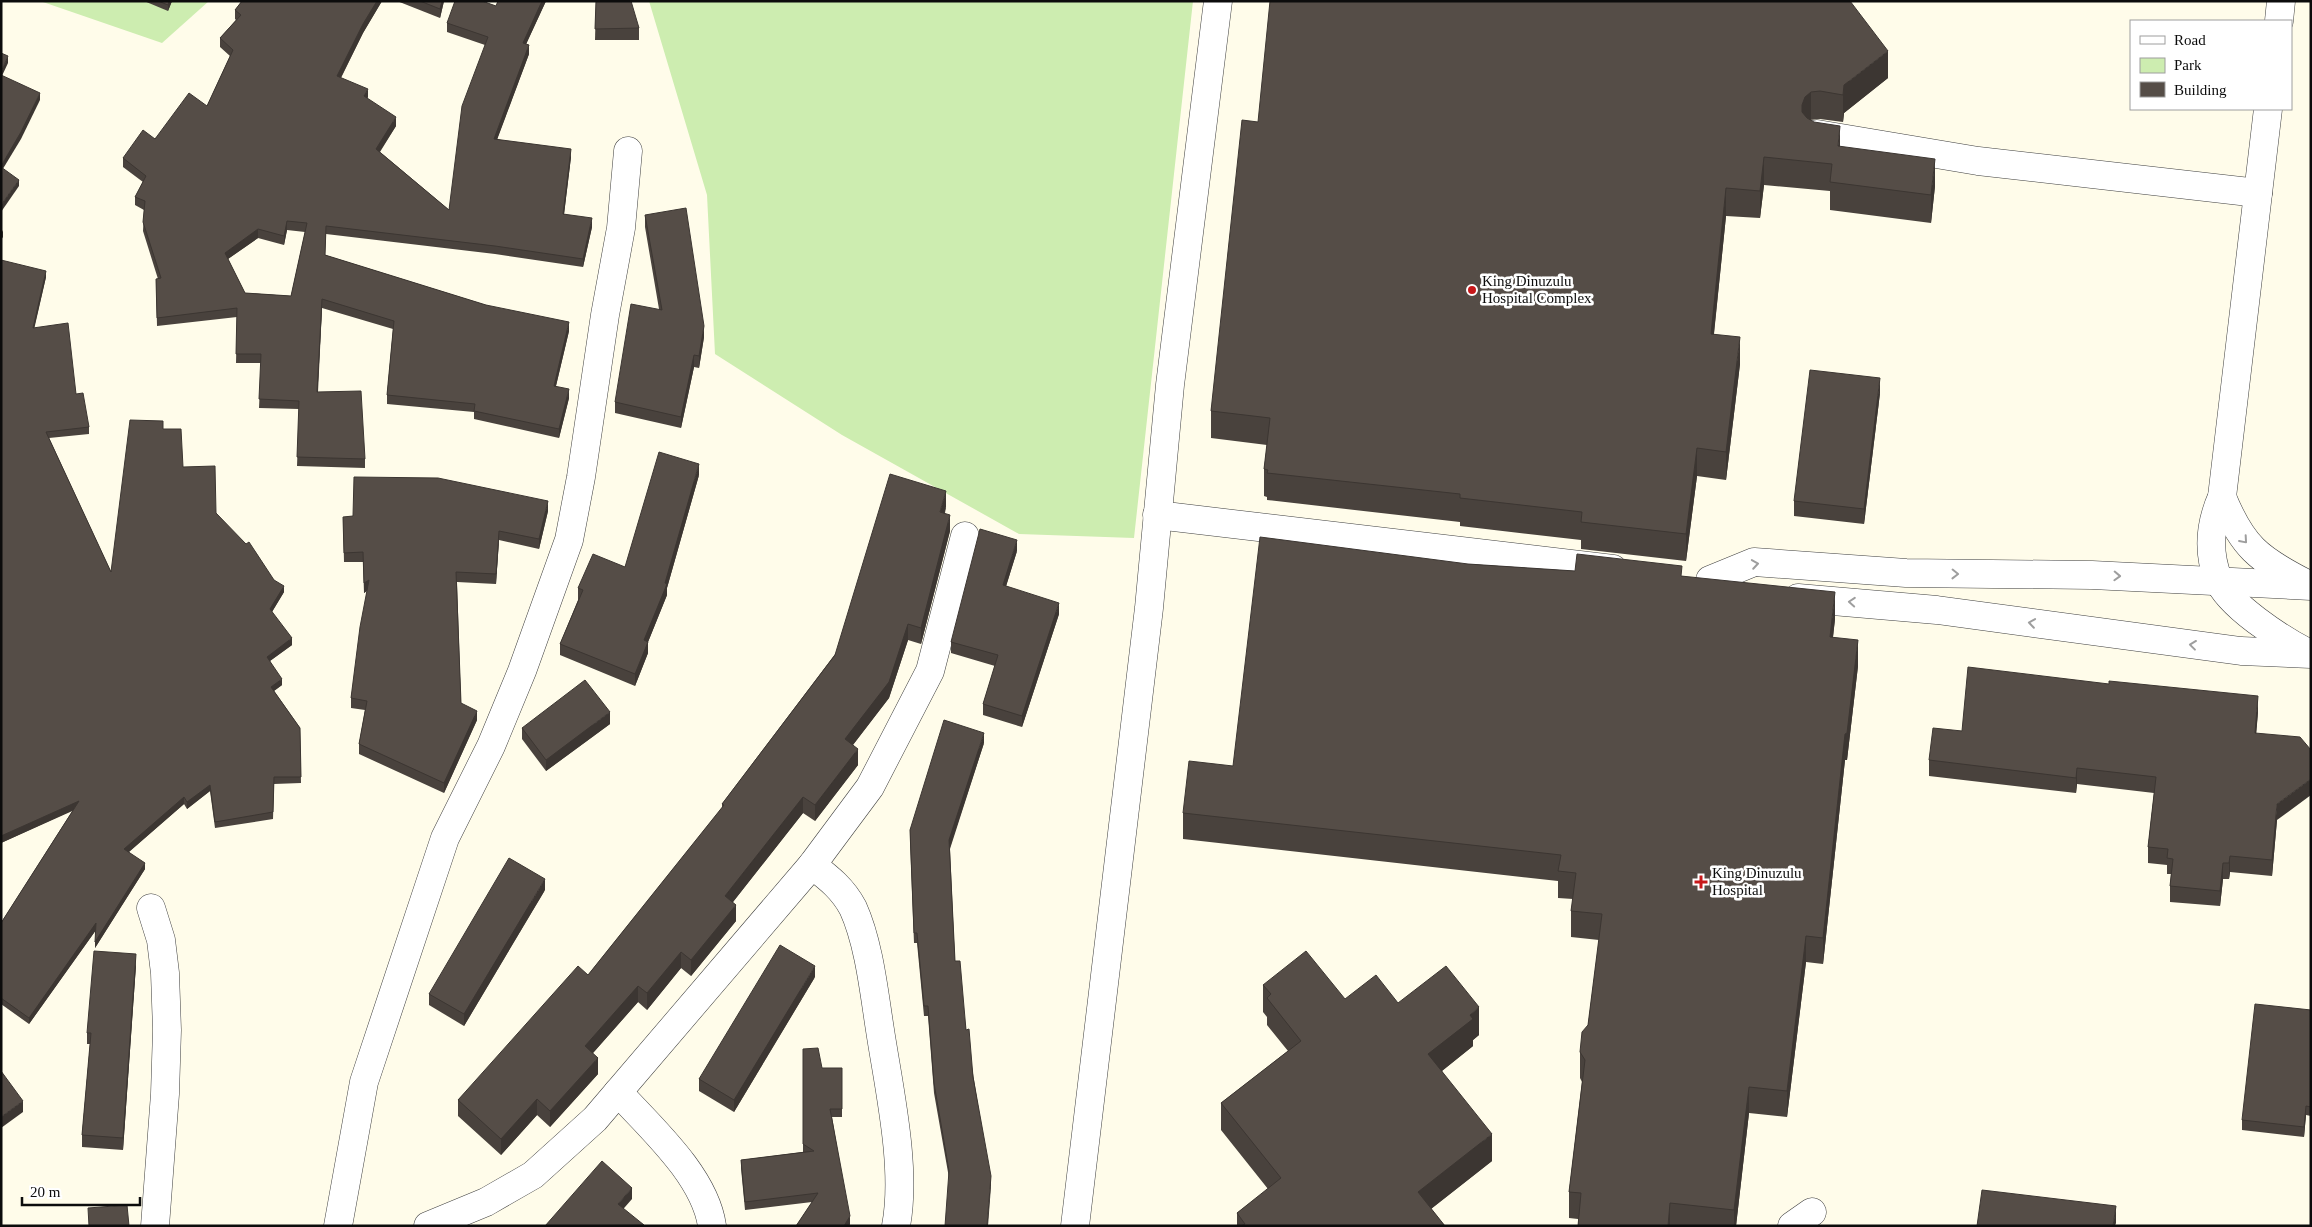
<svg xmlns="http://www.w3.org/2000/svg" width="2312" height="1227" font-family="'Times New Roman',serif">
<style>
.green{fill:#cdedb0}
.lines{fill:none;stroke-linecap:round;stroke-linejoin:round}
.minor-casing{stroke:#3f3f3f;stroke-width:29}
.minor{stroke:#fff;stroke-width:28}
.wall{fill:#49423d;fill-rule:evenodd}
.shaded-wall{fill:#3c3632}
.building{fill:#554d47;stroke:#3c3632;fill-rule:evenodd}
.oneway{stroke:#9e9e9e}
.poi-dot{fill:#c7181a;stroke:#fff;stroke-width:2}
.labels{text-anchor:middle;stroke-width:5;stroke-linejoin:round;paint-order:stroke}
.poi-label{font-size:15px;fill:#0c0c0c;stroke:#fff;text-anchor:start}
</style>
<rect width="100%" height="100%" fill="#fffcea"/>
<g class="green">
<polygon points="40,1 209,1 162,43"/>
<polygon points="649,1 1193,1 1134,538 1019,534 842,435 715,354 707,195"/>
</g>
<g class="lines">
<defs>
<g id="minor">
<polyline points="2279,21 2281,1"/>
<path d="M2268 109 2222 497C2210 524 2207 550 2218 579 2228 605 2281 639 2306 652"/>
<polyline points="1817,134 1978,161 2258,193"/>
<path d="M2222 497C2242 546 2258 559 2305 583"/>
<polyline points="1157,515 1613,569"/>
<polyline points="1710,580 1754,562 1906,573 2092,575 2311,586"/>
<polyline points="1798,598 1937,610 2241,651 2311,654"/>
<path d="M812 865C829 878 843 889 853 908 869 943 874 992 880 1030 889 1089 907 1168 896 1226"/>
<polyline points="151,908 161,940 165,973 167,1030 165,1094 155,1226"/>
<path d="M618 1092C651 1128 705 1176 712 1226"/>
<polyline points="338,1226 364,1082 445,838 491,746 522,671 569,540 581,477 605,315 621,228 628,151"/>
<polyline points="428,1226 486,1202 533,1175 595,1119 812,865 870,787 930,671 965,536"/>
<polyline points="1075,1226 1149,608 1170,385 1218,1"/>
<polyline points="1792,1226 1812,1212"/>
</g>
</defs>
<use href="#minor" class="minor-casing"/>
<use href="#minor" class="minor"/>
</g>
<g class="wall">
<polygon points="144,1 172,1 168,11"/>
<path d="M242 1H382L363 33 341 78 368 97 367 98 396 126 380 152 449 210 485 45 447 32V23L496 6 546 1 526 44 529 54 497 139 571 157 564 214 592 227 583 267 495 254 326 234 325 255 569 331 556 386 569 398 559 438 474 419V412L387 404V395L393 329 322 308 318 392 365 459V468L297 466 299 409 259 408 261 363H236L237 317 157 326 156 279H158L143 231 144 210 135 205V197L143 182 123 167V158L207 106 230 56 220 47V38L236 20 235 19V10ZM287 230 305 232 291 296 245 293 228 259 258 238 284 245Z"/>
<polygon points="397,1 444,1 440,18"/>
<polygon points="596,1 639,28 639,40 595,40"/>
<polygon points="1888,78 1844,113 1843,122 1820,119 1810,120 1840,147 1935,186 1931,223 1830,210 1830,191 1764,185 1760,218 1726,216 1714,334 1740,364 1726,480 1697,476 1686,561 1581,549 1581,540 1460,526 1460,522 1267,500 1267,497 1264,496 1264,469 1267,445 1211,438 1211,411 1258,122"/>
<polygon points="645,215 704,337 699,368 694,367 681,428 615,413 615,402 659,309 645,227"/>
<polygon points="1,260 46,277 34,328 76,394 89,427 89,434 49,438 111,572 163,429 183,467 216,513 284,592 272,612 292,645 270,661 282,685 274,691 300,728 301,783 274,784 273,819 215,828 210,791 187,809 184,804 129,852 145,869 95,948 96,930 29,1024 1,1004 1,923 73,810 1,843"/>
<polygon points="1880,393 1864,524 1794,516 1794,501"/>
<polygon points="699,475 667,588 667,595 648,642 648,653 635,686 560,655 560,644 578,600 578,588 625,567"/>
<polygon points="946,507 945,513 950,531 921,644 908,640 889,698 853,745 858,765 815,821 803,813 733,902 736,921 691,976 681,968 647,1010 638,1002 593,1053 598,1074 550,1127 537,1115 501,1155 458,1116 458,1100 588,975 722,808 722,804"/>
<polygon points="548,511 539,549 499,540 496,584 457,582 461,703 477,720 444,793 359,754 359,744 365,710 351,708 351,698 367,591 364,593 363,562 344,562 343,517"/>
<polygon points="1017,551 1006,586 1059,614 1022,727 983,715 983,704 995,666 951,653 951,642"/>
<polygon points="1468,564 1575,571 1682,576 1835,619 1833,637 1858,666 1847,760 1845,760 1823,964 1806,962 1787,1117 1749,1113 1736,1226 1578,1226 1578,1219 1569,1218 1569,1192 1582,1082 1580,1078 1580,1052 1588,1025 1599,940 1571,937 1571,911 1573,899 1558,898 1558,881 1183,839 1183,813 1233,766"/>
<polygon points="2258,712 2256,733 2277,820 2272,876 2230,872 2229,879 2223,879 2220,906 2170,902 2170,886 2171,874 2167,874 2167,865 2148,863 2148,847 2154,793 2077,784 2076,793 1929,776 1929,760 1962,731"/>
<polygon points="610,724 546,771 522,739 522,728"/>
<polygon points="984,743 950,849 955,961 991,1186 949,1178 934,1093 928,1016 924,1016 917,943 914,943 910,840 910,830"/>
<polygon points="545,890 464,1026 429,1005 429,994"/>
<polygon points="136,965 123,1150 82,1147 82,1135 90,1044 87,1044 87,1033"/>
<polygon points="815,977 734,1112 699,1091 699,1079"/>
<polygon points="1263,985 1345,999 1398,1003 1479,1035 1473,1040 1473,1046 1442,1071 1492,1161 1431,1209 1445,1226 1237,1226 1237,1213 1268,1189 1221,1130 1221,1103 1288,1051 1267,1025 1267,1017 1263,1012"/>
<polygon points="2311,1010 2311,1116 2306,1115 2304,1137 2242,1130 2242,1120"/>
<polygon points="803,1049 822,1068 842,1068 842,1117 832,1117 850,1224 849,1226 796,1226 812,1202 745,1210 741,1168 741,1160 803,1152"/>
</g>
<g class="shaded-wall">
<polygon points="169,1 172,1 168,11 168,5"/>
<polygon points="377,1 382,1 363,33 337,85 337,76 363,24"/>
<polygon points="442,1 444,1 440,18 440,9"/>
<polygon points="542,1 546,1 523,51 523,43"/>
<polygon points="529,45 529,54 494,148 494,139"/>
<polygon points="1888,51 1888,78 1844,113 1843,122 1843,95 1844,85"/>
<polygon points="8,56 8,63 1,78 1,72"/>
<polygon points="368,89 368,97 364,105 364,96"/>
<polygon points="1811,92 1811,120 1805,124 1802,132 1802,105 1805,97"/>
<polygon points="40,93 40,100 21,139 1,172 1,166"/>
<polygon points="396,117 396,126 376,157 376,149"/>
<polygon points="1840,126 1840,154 1838,146"/>
<polygon points="571,149 571,157 563,223 563,214"/>
<polygon points="1764,157 1764,185 1760,218 1760,191"/>
<polygon points="1935,159 1935,186 1931,223 1931,195"/>
<polygon points="19,180 19,186 1,212 1,205"/>
<polygon points="1726,188 1726,216 1711,361 1711,334"/>
<polygon points="592,218 592,227 583,267 583,259"/>
<polygon points="287,221 287,230 284,245 284,236"/>
<polygon points="258,229 258,238 225,261 225,253"/>
<polygon points="3,230 3,237 1,240 1,234"/>
<polygon points="46,271 46,277 33,334 33,328"/>
<polygon points="322,299 322,308 317,401 317,392"/>
<polygon points="569,322 569,331 554,394 554,386"/>
<polygon points="704,326 704,337 699,368 699,356"/>
<polygon points="1740,337 1740,364 1726,480 1726,452"/>
<polygon points="694,355 694,367 681,428 681,417"/>
<polygon points="1880,378 1880,393 1864,524 1864,509"/>
<polygon points="569,389 569,398 559,438 559,429"/>
<polygon points="1697,448 1697,476 1686,561 1686,534"/>
<polygon points="699,464 699,475 667,588 667,595 644,652 644,640 665,583"/>
<polygon points="946,491 946,507 940,528 940,512"/>
<polygon points="548,501 548,511 539,549 539,539"/>
<polygon points="950,515 950,531 921,644 921,628"/>
<polygon points="499,531 499,540 496,584 496,574"/>
<polygon points="1017,540 1017,551 1003,596 1003,585"/>
<polygon points="369,580 369,589 364,593 364,583"/>
<polygon points="284,586 284,592 270,615 270,609"/>
<polygon points="1835,592 1835,619 1830,663 1830,637"/>
<polygon points="1059,603 1059,614 1022,727 1022,716"/>
<polygon points="908,624 908,640 889,698 845,755 845,739"/>
<polygon points="292,638 292,645 267,663 267,657"/>
<polygon points="1858,640 1858,666 1847,760 1845,760 1823,964 1823,938 1845,734"/>
<polygon points="648,642 648,653 635,686 635,674"/>
<polygon points="282,679 282,685 271,693 271,687"/>
<polygon points="2258,696 2258,712 2255,749 2255,733"/>
<polygon points="477,711 477,720 444,793 444,783"/>
<polygon points="610,712 610,724 546,771 546,760"/>
<polygon points="984,733 984,743 949,850 949,840"/>
<polygon points="858,749 858,765 815,821 815,805"/>
<polygon points="2077,768 2077,784 2076,793 2076,778"/>
<polygon points="2311,779 2311,795 2277,820 2272,876 2272,860 2277,804"/>
<polygon points="210,785 210,791 187,809 187,802"/>
<polygon points="184,797 184,804 124,856 124,849"/>
<polygon points="803,797 803,813 725,912 725,896"/>
<polygon points="79,801 79,808 1,843 1,836"/>
<polygon points="2230,856 2230,872 2229,879 2229,863"/>
<polygon points="145,863 145,869 95,948 95,942"/>
<polygon points="2223,863 2223,879 2220,906 2220,891"/>
<polygon points="545,879 545,890 464,1026 464,1014"/>
<polygon points="736,905 736,921 691,976 691,960"/>
<polygon points="96,923 96,930 29,1024 29,1018"/>
<polygon points="1806,936 1806,962 1787,1117 1787,1091"/>
<polygon points="681,952 681,968 647,1010 647,993"/>
<polygon points="136,954 136,965 123,1150 123,1138"/>
<polygon points="815,966 815,977 734,1112 734,1100"/>
<polygon points="638,986 638,1002 585,1062 585,1046"/>
<polygon points="1479,1007 1479,1035 1473,1040 1473,1046 1428,1082 1428,1054 1470,1015"/>
<polygon points="598,1058 598,1074 550,1127 550,1111"/>
<polygon points="1749,1087 1749,1113 1736,1226 1734,1226 1734,1210"/>
<polygon points="537,1099 537,1115 501,1155 501,1139"/>
<polygon points="23,1101 23,1112 1,1128 1,1117"/>
<polygon points="2306,1106 2306,1115 2304,1137 2304,1127"/>
<polygon points="1492,1134 1492,1161 1418,1219 1418,1192"/>
<polygon points="991,1176 991,1186 988,1226 987,1226"/>
<polygon points="632,1188 632,1199 618,1215 618,1204"/>
<polygon points="1670,1203 1670,1226 1668,1226"/>
<polygon points="2116,1206 2116,1223 2115,1226 2113,1226"/>
<polygon points="850,1216 850,1224 849,1226 844,1226"/>
</g>
<g class="building">
<polygon points="158,1 169,1 168,5"/>
<path d="M242 1H377L363 24 337 76 368 89 364 96 396 117 376 149 449 210 462 106 488 37 447 23 455 1H482L496 6 498 1H542L523 43 529 45 494 139 571 149 563 214 592 218 583 259 495 246 326 226 325 255 486 305 569 322 554 386 569 389 559 429 474 411 475 404 387 395 394 321 322 299 317 392 361 391 365 459 297 457 299 401 259 399 261 354H236L237 308 157 318 156 279 161 278 143 222 145 201 135 197 146 176 123 158 143 130 155 139 189 93 207 106 233 50 220 38 241 15 235 10ZM287 221 307 223 291 296 245 293 225 253 258 229 284 236Z"/>
<polygon points="420,1 442,1 440,9"/>
<polygon points="596,1 631,1 639,28 595,29"/>
<polygon points="1270,1 1850,1 1888,51 1844,85 1843,95 1820,91 1811,92 1805,97 1802,105 1802,112 1807,118 1814,122 1840,126 1838,146 1935,159 1931,195 1830,182 1832,164 1764,157 1760,191 1726,188 1711,334 1740,337 1726,452 1697,448 1686,534 1581,522 1582,512 1460,498 1460,494 1267,473 1268,470 1264,469 1270,418 1211,411 1242,120 1258,122"/>
<polygon points="1,53 8,56 1,72"/>
<polygon points="1,75 40,93 21,132 1,166"/>
<polygon points="1,167 19,180 1,205"/>
<polygon points="686,208 704,326 699,356 694,355 681,417 615,402 631,304 662,310 645,215"/>
<polygon points="1,260 46,271 33,328 68,323 76,394 83,393 89,427 46,432 111,572 130,420 163,421 163,429 181,429 183,467 215,466 216,513 246,544 249,542 274,580 284,586 270,609 292,638 267,657 282,679 271,687 300,728 301,777 274,777 273,812 215,822 210,785 187,802 184,797 124,849 145,863 95,942 96,923 29,1018 1,998 1,923 79,801 1,836"/>
<polygon points="1810,370 1880,378 1864,509 1794,501"/>
<polygon points="659,452 699,464 665,583 667,584 644,640 648,642 635,674 560,644 583,590 578,588 593,554 625,567"/>
<polygon points="890,474 946,491 940,512 950,515 921,628 908,624 889,682 845,739 858,749 815,805 803,797 725,896 736,905 691,960 681,952 647,993 638,986 585,1046 598,1058 550,1111 537,1099 501,1139 458,1100 578,966 588,975 724,805 722,804 835,655"/>
<polygon points="354,477 438,478 548,501 539,539 499,531 496,574 456,572 461,703 477,711 444,783 359,744 367,701 351,698 360,627 369,580 364,583 363,552 344,553 343,517 353,516"/>
<polygon points="980,529 1017,540 1003,585 1059,603 1022,716 983,704 998,655 951,642"/>
<polygon points="1260,537 1468,564 1575,571 1577,554 1682,566 1681,576 1835,592 1830,637 1858,640 1847,733 1845,734 1823,938 1806,936 1787,1091 1749,1087 1734,1210 1670,1203 1668,1226 1578,1226 1581,1193 1569,1192 1585,1060 1580,1052 1582,1032 1588,1025 1602,914 1571,911 1576,873 1558,871 1561,855 1183,813 1189,761 1233,766"/>
<polygon points="1968,667 2109,684 2109,681 2258,696 2255,733 2300,737 2311,750 2311,779 2277,804 2272,860 2230,856 2229,863 2223,863 2220,891 2170,886 2173,859 2167,858 2168,849 2148,847 2156,777 2077,768 2076,778 1929,760 1933,728 1962,731"/>
<polygon points="585,680 610,712 546,760 522,728"/>
<polygon points="944,720 984,733 949,840 955,961 960,961 966,1030 969,1029 973,1077 991,1176 987,1226 945,1226 949,1171 934,1083 928,1006 924,1006 917,933 914,933 910,830"/>
<polygon points="509,858 545,879 464,1014 429,994"/>
<polygon points="780,945 815,966 734,1100 699,1079"/>
<polygon points="94,951 136,954 123,1138 82,1135 91,1033 87,1033"/>
<polygon points="1306,951 1345,999 1376,975 1398,1003 1446,966 1479,1007 1470,1015 1473,1019 1428,1054 1492,1134 1418,1192 1445,1226 1241,1226 1245,1224 1237,1213 1281,1178 1221,1103 1301,1041 1267,998 1271,994 1263,985"/>
<polygon points="2255,1004 2311,1010 2311,1107 2306,1106 2304,1127 2242,1120"/>
<polygon points="818,1048 822,1068 842,1068 842,1109 830,1109 850,1216 844,1226 796,1226 818,1193 745,1202 741,1160 814,1151 803,1144 803,1049"/>
<polygon points="1,1071 23,1101 1,1117"/>
<polygon points="602,1161 632,1188 618,1204 644,1225 545,1226"/>
<polygon points="1982,1190 2116,1206 2113,1226 1977,1226"/>
<polygon points="127,1205 129,1226 89,1226 88,1208"/>
</g>
<defs><path id="oneway-chevron" d="M-2-3.5L2.5 0L-2 3.5" fill="none" stroke-width="1.6" stroke-linecap="round" stroke-linejoin="round" transform="scale(1.25)"/></defs>
<g class="oneway">
<use href="#oneway-chevron" transform="translate(2244 540) rotate(49)"/>
<use href="#oneway-chevron" transform="translate(1755 564) rotate(-9)"/>
<use href="#oneway-chevron" transform="translate(1955 574) rotate(1)"/>
<use href="#oneway-chevron" transform="translate(2117 576) rotate(2)"/>
<use href="#oneway-chevron" transform="translate(1852 602) rotate(-176)"/>
<use href="#oneway-chevron" transform="translate(2032 623) rotate(-172)"/>
<use href="#oneway-chevron" transform="translate(2193 645) rotate(-173)"/>
</g>
<g class="poi-dot">
<circle cx="1472" cy="290" r="5"/>
<path d="M1698.5 874.5h5v5h5v5h-5v5h-5v-5h-5v-5h5z"/>
</g>
<g class="labels">
<g class="poi-label">
<text x="1482" y="286">King Dinuzulu<tspan x="1482" dy="17">Hospital Complex</tspan></text>
<text x="1712" y="878">King Dinuzulu<tspan x="1712" dy="17">Hospital</tspan></text>
</g>
</g>
<rect width="2312" height="1227" fill="none" stroke="#0c0c0c" stroke-width="5"/>
<rect x="2130" y="20" width="162" height="90" fill="#ffffff" stroke="#9e9e9e"/>
<rect x="2140" y="36" width="25" height="8" fill="#ffffff" stroke="#9e9e9e"/>
<text x="2174" y="45" font-size="15" fill="#0c0c0c">Road</text>
<rect x="2140" y="58" width="25" height="15" fill="#cdedb0" stroke="#9e9e9e"/>
<text x="2174" y="70" font-size="15" fill="#0c0c0c">Park</text>
<rect x="2140" y="82" width="25" height="15" fill="#554d47" stroke="#9e9e9e"/>
<text x="2174" y="95" font-size="15" fill="#0c0c0c">Building</text>
<path d="M22 1197v8h118v-8" fill="none" stroke="#0c0c0c" stroke-width="2.5"/>
<text x="30" y="1197" font-size="15" fill="#0c0c0c" stroke="#ffffff" stroke-width="4" paint-order="stroke">20 m</text>
</svg>
